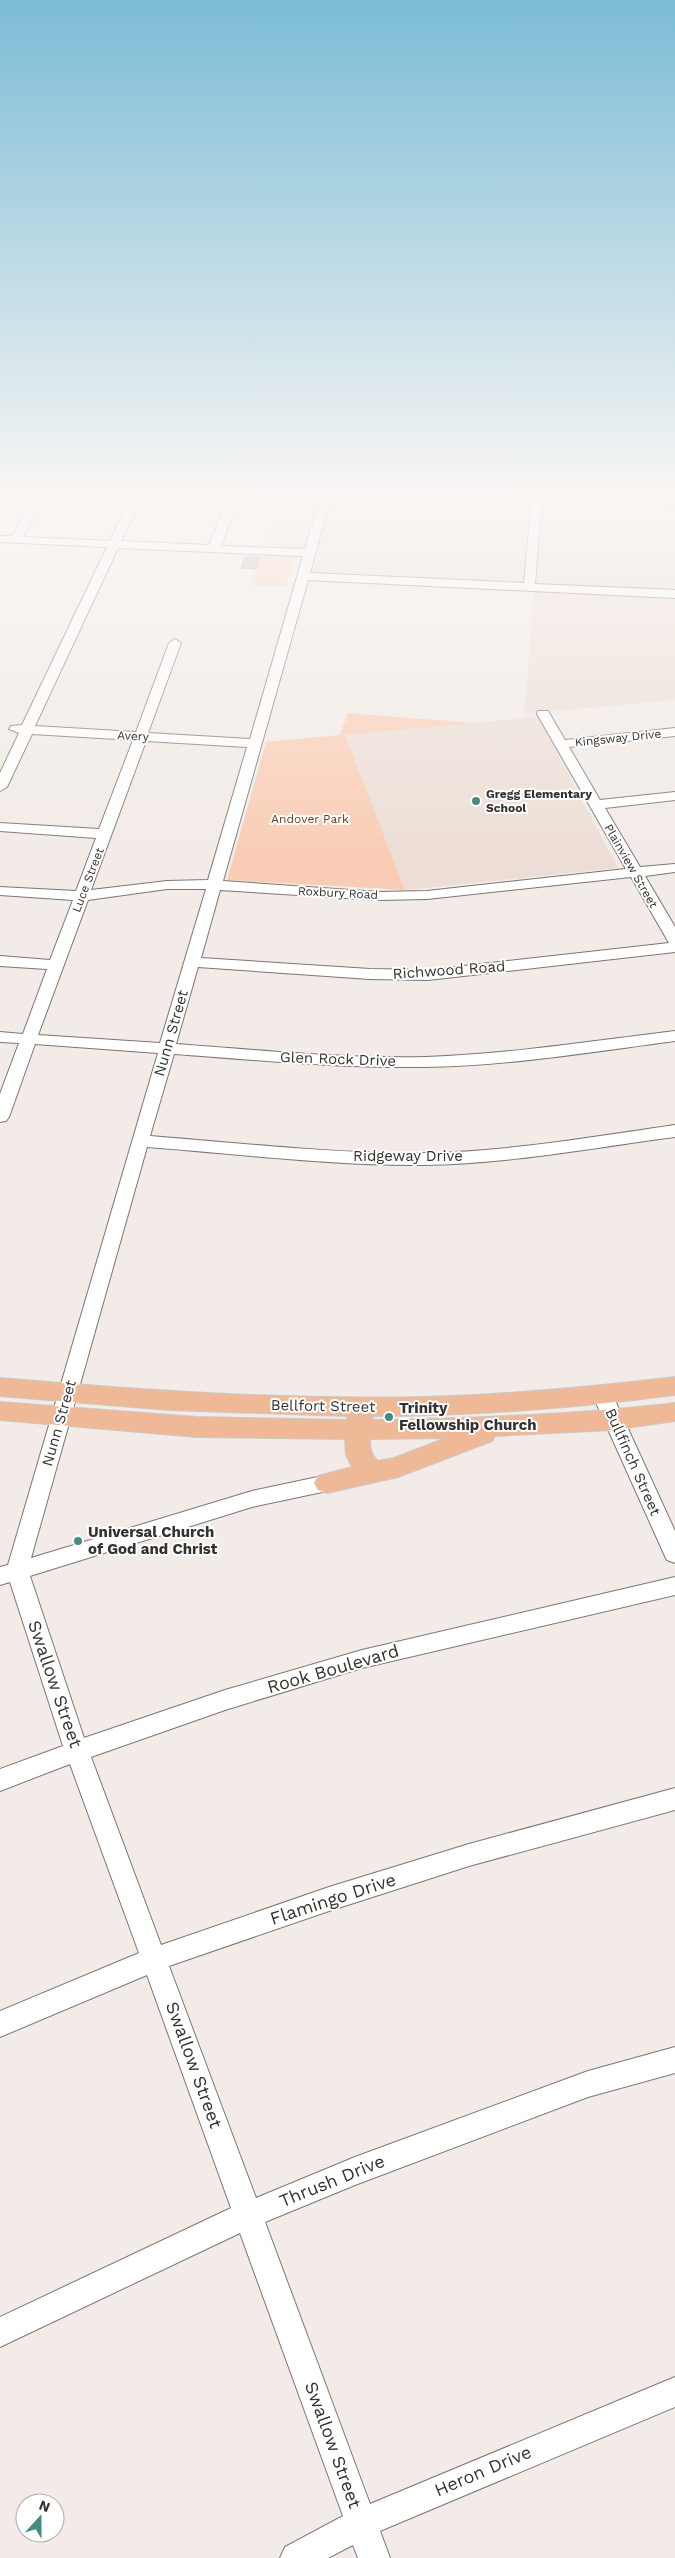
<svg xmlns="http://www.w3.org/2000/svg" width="675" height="2558" font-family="'Work Sans',sans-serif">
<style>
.built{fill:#ecded6}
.green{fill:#f9cdb5}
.building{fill:#bab3b0;stroke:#98928e}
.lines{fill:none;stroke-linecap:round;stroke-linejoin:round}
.minor-casing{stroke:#7c7672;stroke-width:2}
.major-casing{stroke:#cacac9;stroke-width:2}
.minor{fill:#fff;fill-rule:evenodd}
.major{fill:#efb998;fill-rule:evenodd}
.poi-dot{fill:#468b80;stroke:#fff;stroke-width:2}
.labels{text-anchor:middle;stroke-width:4;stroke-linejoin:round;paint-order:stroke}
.far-street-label{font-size:12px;fill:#343230;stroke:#fff}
.far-poi-label{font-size:12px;font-weight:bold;fill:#343230;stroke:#fff;text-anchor:start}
.far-park-label{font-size:12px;fill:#6f3a17;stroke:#fff}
.street-label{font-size:15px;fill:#343230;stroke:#fff}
.poi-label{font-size:15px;font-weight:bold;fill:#343230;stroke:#fff;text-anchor:start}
.near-street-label{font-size:18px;fill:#343230;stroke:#fff}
</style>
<rect width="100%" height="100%" fill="#f2ebe7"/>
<g class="built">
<polygon points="240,496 675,496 675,700 524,714 535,584 312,573 319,550 264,547 278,505 238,503"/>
<polygon points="538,717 618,868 405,890 344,735"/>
</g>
<g class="green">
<polygon points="261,555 296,556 286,586 251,585"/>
<polygon points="348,713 474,723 345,735 405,890 227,880 266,742 340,735"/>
</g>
<polygon class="building" points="245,557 260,557 256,569 241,568"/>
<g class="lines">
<defs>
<g id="minor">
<path d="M34 496H45L23 537 110 541 131 496H142L121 541 209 545 229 496H239L221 546 305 549 321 496H331L310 573 524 583 532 496H542L535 584 675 590V598L308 580 223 881 379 892 427 891 626 869 537 714 538 711H548L565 740 675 728V736L569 747 600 800 675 792V800L605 808 640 867 675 864V872L645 876 675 927V952L428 980 370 979 198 967 176 1044C259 1050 343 1059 426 1057 510 1054 592 1041 675 1031V1041C591 1052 507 1066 423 1067 340 1068 257 1060 174 1054L150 1136C241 1143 332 1154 423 1153 507 1152 591 1137 675 1125V1137C591 1148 508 1164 423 1165 331 1166 239 1154 147 1147L31 1558 252 1491 327 1475 334 1477 337 1483 334 1489 327 1491 252 1507 30 1576 84 1738 225 1690 362 1650 675 1577V1595L362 1668 225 1710 91 1757 161 1945 329 1887 469 1844 675 1788V1810L469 1866 329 1911 169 1966 256 2198 355 2157 588 2071 675 2047V2073L588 2097 355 2185 265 2222 370 2504 675 2377V2407L380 2531 390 2558H358L353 2545 328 2558H280L285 2547 343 2516 240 2233 0 2347V2317L231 2208 147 1975 0 2037V2011L139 1953 70 1764 0 1791V1769L63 1746 10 1582 0 1585V1567L8 1565 158 1053 35 1044 9 1117 6 1121 0 1122V1094L19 1043 0 1042V1032L23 1034 47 969 0 966V956L50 960 73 900 0 895V887L76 891 96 838 0 831V823L99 829 133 740 32 734 7 787 0 791V773L19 733 9 729 11 726 22 725 107 547 0 542V536H12ZM118 548 303 556 250 739 148 733 181 643 175 639 169 643 136 732 35 726ZM146 741 247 747 208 880 167 881 91 890ZM631 877 669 943 428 970 370 969 201 958 220 890 379 900 427 899ZM167 889H206L160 1043 38 1035 88 900Z"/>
<polygon points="556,496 675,498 675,504 561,499"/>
<polygon points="603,1389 610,1391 613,1396 675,1531 675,1563 667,1560 664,1554 593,1396 596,1391"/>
</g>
<path id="major" d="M675 1377V1395C574 1408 474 1416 373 1416L372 1420C473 1418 575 1415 675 1403V1421L612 1430 495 1436 492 1441 398 1477 327 1493 318 1490 314 1483 318 1476 352 1467 346 1455 345 1439 197 1437 0 1420V1402L197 1417 347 1420V1416L169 1410 0 1396V1378C141 1390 282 1400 423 1397 507 1395 591 1387 675 1377ZM446 1438 394 1458 378 1461C371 1455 370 1449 370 1439Z"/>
</defs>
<use href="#minor" class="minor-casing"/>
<use href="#major" class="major-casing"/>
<use href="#minor" class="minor"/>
<use href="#major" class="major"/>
</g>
<linearGradient id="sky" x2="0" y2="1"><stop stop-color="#7bbcd6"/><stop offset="0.58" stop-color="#f9f6f4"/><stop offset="1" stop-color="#f9f6f4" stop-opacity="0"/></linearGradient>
<rect width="675" height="854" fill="url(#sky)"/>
<g class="poi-dot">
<circle cx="476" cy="801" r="5"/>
<circle cx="389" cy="1417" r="5"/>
<circle cx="78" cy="1541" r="5"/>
</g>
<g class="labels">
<g class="far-street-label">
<text transform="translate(133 736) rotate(3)" y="4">Avery</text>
<text transform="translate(618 738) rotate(-6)" y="4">Kingsway Drive</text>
<text transform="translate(631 866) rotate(60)" y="4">Plainview Street</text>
<text transform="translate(88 880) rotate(-69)" y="4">Luce Street</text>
<text transform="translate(338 893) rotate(3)" y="4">Roxbury Road</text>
</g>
<g class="far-poi-label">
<text x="486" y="798">Gregg Elementary<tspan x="486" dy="14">School</tspan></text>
</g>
<g class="far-park-label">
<text x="310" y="823">Andover Park</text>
</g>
<g class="street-label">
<text transform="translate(449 970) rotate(-4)" y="5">Richwood Road</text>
<text transform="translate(171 1033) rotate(-74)" y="5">Nunn Street</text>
<text transform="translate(338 1059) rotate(2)" y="5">Glen Rock Drive</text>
<text x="408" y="1161">Ridgeway Drive</text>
<text transform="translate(323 1406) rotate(1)" y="5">Bellfort Street</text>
<text transform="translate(59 1423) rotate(-74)" y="5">Nunn Street</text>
<text transform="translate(633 1462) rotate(66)" y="5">Bullfinch Street</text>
</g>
<g class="poi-label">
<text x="399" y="1413">Trinity<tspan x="399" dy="17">Fellowship Church</tspan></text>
<text x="88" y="1537">Universal Church<tspan x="88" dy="17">of God and Christ</tspan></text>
</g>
<g class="near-street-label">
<text transform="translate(333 1669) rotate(-16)" y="6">Rook Boulevard</text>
<text transform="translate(55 1684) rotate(71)" y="6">Swallow Street</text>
<text transform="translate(333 1899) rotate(-18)" y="6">Flamingo Drive</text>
<text transform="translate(194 2065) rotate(70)" y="6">Swallow Street</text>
<text transform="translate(332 2181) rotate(-22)" y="6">Thrush Drive</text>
<text transform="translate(333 2445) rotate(70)" y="6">Swallow Street</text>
<text transform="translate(483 2471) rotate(-23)" y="6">Heron Drive</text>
</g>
</g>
<g transform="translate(40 2518) rotate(21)"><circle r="24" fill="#ffffff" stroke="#aeadac"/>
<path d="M0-4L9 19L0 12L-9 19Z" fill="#468b80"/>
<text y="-8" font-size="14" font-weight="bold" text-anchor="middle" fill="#343230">N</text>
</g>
</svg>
